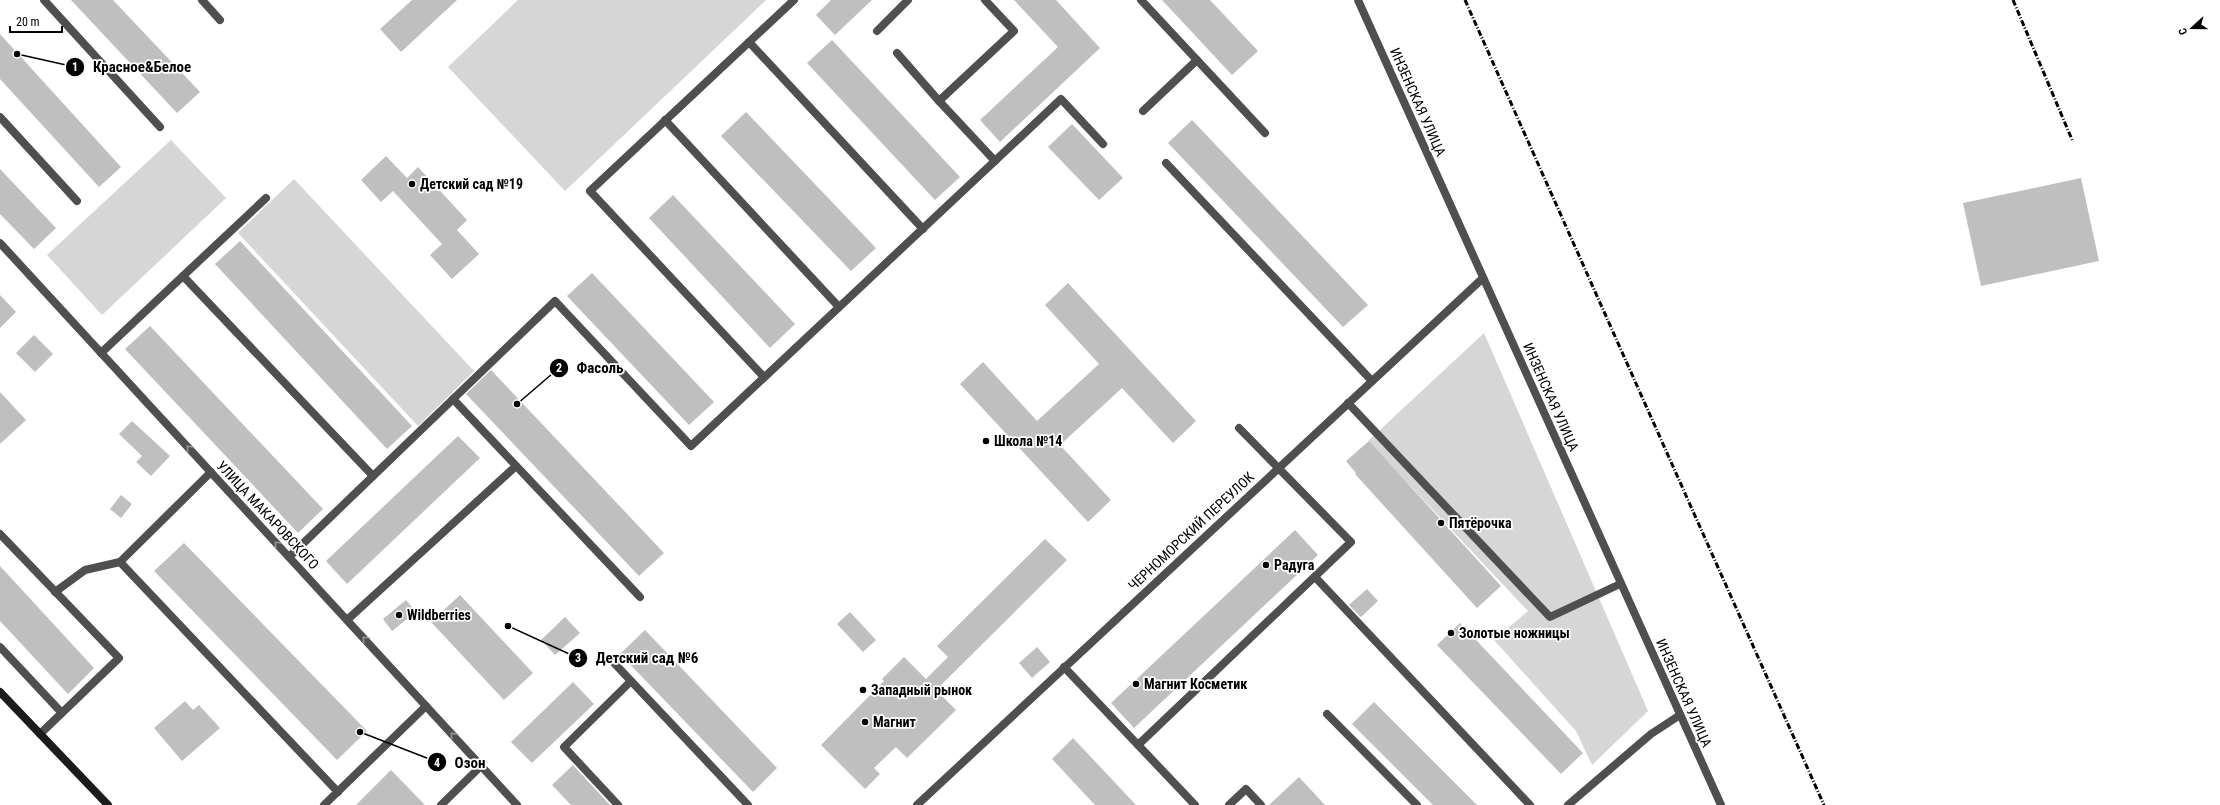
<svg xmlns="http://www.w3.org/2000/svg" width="2220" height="805" font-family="'Roboto Condensed',sans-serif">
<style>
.green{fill:#d6d6d6}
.building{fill:#bfbfbf}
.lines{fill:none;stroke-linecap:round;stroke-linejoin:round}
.service{stroke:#4f4f4f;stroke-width:8}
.minor{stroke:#4f4f4f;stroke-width:8}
.tertiary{stroke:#4f4f4f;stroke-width:8}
.secondary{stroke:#1c1c1c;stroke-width:8}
.rail{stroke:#000;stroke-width:3;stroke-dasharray:6 2 1 2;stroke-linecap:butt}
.oneway{stroke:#959595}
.poi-dot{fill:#000;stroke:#fff;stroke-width:1.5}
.labels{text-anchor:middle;stroke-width:3.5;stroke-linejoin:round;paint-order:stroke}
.street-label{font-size:14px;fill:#000;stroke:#fff}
.poi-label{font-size:14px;font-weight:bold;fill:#000;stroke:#fff;text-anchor:start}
.leader{fill:none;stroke:#000;stroke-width:1.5}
.callout-dot{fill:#000;stroke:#fff;stroke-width:1.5}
.mark-label{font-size:12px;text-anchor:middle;font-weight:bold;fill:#fff}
.callout-label{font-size:15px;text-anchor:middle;font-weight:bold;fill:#000;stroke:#fff;stroke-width:3.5;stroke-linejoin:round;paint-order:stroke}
</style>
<rect width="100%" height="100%" fill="#fff"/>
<g class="green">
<polygon points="518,0 766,0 565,191 448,67"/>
<polygon points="171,140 226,198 102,315 47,255"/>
<polygon points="294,179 474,371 418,426 238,233"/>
<polygon points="1484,333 1648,711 1592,765 1576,731 1494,640 1528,611 1368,441"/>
</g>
<g class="building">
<polygon points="71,0 113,0 200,92 177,113"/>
<polygon points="412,0 457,0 401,52 380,29"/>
<polygon points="831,0 872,0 835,35 816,15"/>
<polygon points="1014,0 1056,0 1100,48 1000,142 980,120 1058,47"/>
<polygon points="1162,0 1210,0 1258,51 1232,75"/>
<polygon points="0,34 121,167 99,187 0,79"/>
<polygon points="832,40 960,177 935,200 807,63"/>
<polygon points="746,112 876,248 851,271 721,136"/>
<polygon points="1192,120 1368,305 1343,327 1168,143"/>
<polygon points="1072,124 1123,178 1099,200 1048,147"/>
<polygon points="386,156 407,178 418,167 467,220 457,230 479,254 452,279 430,255 442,244 393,191 381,202 361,180"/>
<polygon points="0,169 56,228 34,249 0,214"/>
<polygon points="2081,178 2099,261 1981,286 1963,203"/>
<polygon points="673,195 795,324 770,348 649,218"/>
<polygon points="240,241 412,426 387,449 215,264"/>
<polygon points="592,273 714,402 689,425 567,296"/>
<polygon points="1068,283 1196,421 1173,443 1122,388 1060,445 1111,500 1088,522 960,384 983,362 1037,421 1099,364 1045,305"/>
<polygon points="0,295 16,312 0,328"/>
<polygon points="150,326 323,509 298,533 125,349"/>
<polygon points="34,335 53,354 35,372 16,353"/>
<polygon points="491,370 664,553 639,576 466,394"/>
<polygon points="0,392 26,420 0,444"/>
<polygon points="132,421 170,456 151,476 136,462 142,456 119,434"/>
<polygon points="458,436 480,458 347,584 326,561"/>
<polygon points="1369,441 1501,586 1477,608 1355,474 1356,473 1346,461"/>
<polygon points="121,495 132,504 121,518 110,509"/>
<polygon points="1295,530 1318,555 1134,728 1111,703"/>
<polygon points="1045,539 1067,560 936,690 956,710 907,758 896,747 874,768 880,774 865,789 821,745 884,681 882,679 904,657 926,679 948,657 937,646"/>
<polygon points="184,543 367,731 337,760 154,571"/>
<polygon points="0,566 94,668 68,694 0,621"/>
<polygon points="1367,589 1378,601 1361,617 1349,605"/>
<polygon points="460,595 533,673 504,700 431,622"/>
<polygon points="406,600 416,612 392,631 383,619"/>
<polygon points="850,612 876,640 863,652 837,624"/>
<polygon points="565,617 580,633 555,655 541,640"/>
<polygon points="1460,623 1583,753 1561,774 1437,645"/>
<polygon points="645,630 777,768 753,792 620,654"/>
<polygon points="1037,647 1050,662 1032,678 1019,663"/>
<polygon points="573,682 594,704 532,763 511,742"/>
<polygon points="185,701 193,710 199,705 220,728 182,761 154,728"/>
<polygon points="1374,702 1477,805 1433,805 1352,724"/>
<polygon points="1073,738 1136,805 1095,805 1052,759"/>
<polygon points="573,765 610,805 571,805 552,785"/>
<polygon points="391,770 425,805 356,805"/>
<polygon points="1299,777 1325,805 1269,805"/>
</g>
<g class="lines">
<g class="service">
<polyline points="44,0 160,127"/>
<polyline points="202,0 220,20"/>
<polyline points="985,0 1014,31 939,101 995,161"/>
<polyline points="1141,0 1265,133"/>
<polyline points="877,31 908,0"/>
<polyline points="749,42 923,229"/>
<polyline points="897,53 939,101"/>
<polyline points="1143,111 1197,60"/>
<polyline points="0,117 77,201"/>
<polyline points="665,120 839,307"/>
<polyline points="1166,163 1372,381"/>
<polyline points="183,276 373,476"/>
<polyline points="101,353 266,198"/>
<polyline points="764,377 590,191 794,0"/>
<polyline points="453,399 640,597"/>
<polyline points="1348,403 1550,617 1620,584"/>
<polyline points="0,534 119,658 40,734"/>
<polyline points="289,557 555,301 691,446 1061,99 1103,144"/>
<polyline points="120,562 338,792"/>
<polyline points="1315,577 1530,805"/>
<polyline points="55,592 85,570 120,562 211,472"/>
<polyline points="347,620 516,466"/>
<polyline points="0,647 61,712"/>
<polyline points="615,664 748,805"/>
<polyline points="1064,667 1195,805"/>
<polyline points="1327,714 1417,805"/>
<polyline points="1138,745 1351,542 1239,428"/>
<polyline points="441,805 481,766"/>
<polyline points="618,805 564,747 631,681"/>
<polyline points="1229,805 1246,789 1261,805"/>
<polyline points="1568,805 1651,734 1680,715"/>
</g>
<g class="minor">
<polyline points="0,243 517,805"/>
<polyline points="324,805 426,706"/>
</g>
<g class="tertiary">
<polyline points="1358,0 1721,805"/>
<polyline points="917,805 1483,278"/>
</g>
<polyline class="secondary" points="0,692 108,805"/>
<g class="rail">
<polyline points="1465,0 1824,805"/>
<polyline points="2013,0 2073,142"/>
</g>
</g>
<defs><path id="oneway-chevron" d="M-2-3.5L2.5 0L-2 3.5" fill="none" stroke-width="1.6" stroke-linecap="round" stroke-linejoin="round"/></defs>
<g class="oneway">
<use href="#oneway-chevron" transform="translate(189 448) rotate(-133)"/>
<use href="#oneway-chevron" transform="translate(277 544) rotate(-133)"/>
<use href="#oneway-chevron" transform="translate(365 639) rotate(-133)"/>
<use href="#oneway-chevron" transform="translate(453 735) rotate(-133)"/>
</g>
<g class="poi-dot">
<circle cx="412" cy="184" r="4"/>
<circle cx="986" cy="441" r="4"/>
<circle cx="1441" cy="523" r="4"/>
<circle cx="1266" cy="565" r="4"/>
<circle cx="399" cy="615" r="4"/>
<circle cx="1451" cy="633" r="4"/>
<circle cx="1136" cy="684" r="4"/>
<circle cx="863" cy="690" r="4"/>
<circle cx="865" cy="722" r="4"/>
</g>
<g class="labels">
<g class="street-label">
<text transform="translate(1418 102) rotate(66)" y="5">ИНЗЕНСКАЯ УЛИЦА</text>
<text transform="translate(1551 397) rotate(66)" y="5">ИНЗЕНСКАЯ УЛИЦА</text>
<text transform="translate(268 515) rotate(47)" y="5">УЛИЦА МАКАРОВСКОГО</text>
<text transform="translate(1191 531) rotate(-43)" y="5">ЧЕРНОМОРСКИЙ ПЕРЕУЛОК</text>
<text transform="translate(1684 693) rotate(66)" y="5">ИНЗЕНСКАЯ УЛИЦА</text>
</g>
<g class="poi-label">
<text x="420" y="189">Детский сад №19</text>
<text x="994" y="446">Школа №14</text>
<text x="1449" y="528">Пятёрочка</text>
<text x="1274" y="570">Радуга</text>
<text x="407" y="620">Wildberries</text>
<text x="1459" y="638">Золотые ножницы</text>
<text x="1144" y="689">Магнит Косметик</text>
<text x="871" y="695">Западный рынок</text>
<text x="873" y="727">Магнит</text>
</g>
</g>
<path class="leader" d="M17 54L75 67M517 404L559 368M508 626L578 658M360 732L437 762"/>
<g class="callout-dot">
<circle cx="17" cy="54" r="4"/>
<circle cx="517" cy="404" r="4"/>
<circle cx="508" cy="626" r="4"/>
<circle cx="360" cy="732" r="4"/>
<circle cx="75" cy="67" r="10"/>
<circle cx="559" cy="368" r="10"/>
<circle cx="578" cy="658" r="10"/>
<circle cx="437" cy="762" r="10"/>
</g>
<g class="mark-label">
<text x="75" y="71">1</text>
<text x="559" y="372">2</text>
<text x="578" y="662">3</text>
<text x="437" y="767">4</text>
</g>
<g class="callout-label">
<text x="142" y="72">Красное&amp;Белое</text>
<text x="600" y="373">Фасоль</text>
<text x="647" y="663">Детский сад №6</text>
<text x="470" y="768">Озон</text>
</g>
<g transform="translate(2192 28) rotate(249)" stroke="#ffffff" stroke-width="3" paint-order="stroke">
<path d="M0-3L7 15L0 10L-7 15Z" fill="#000000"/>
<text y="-6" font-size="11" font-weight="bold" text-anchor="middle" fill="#000000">С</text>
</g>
<path d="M10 26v6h52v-6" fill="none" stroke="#000000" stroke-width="2"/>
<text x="16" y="26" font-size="12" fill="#000000" stroke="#ffffff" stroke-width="3" paint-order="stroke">20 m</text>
</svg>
